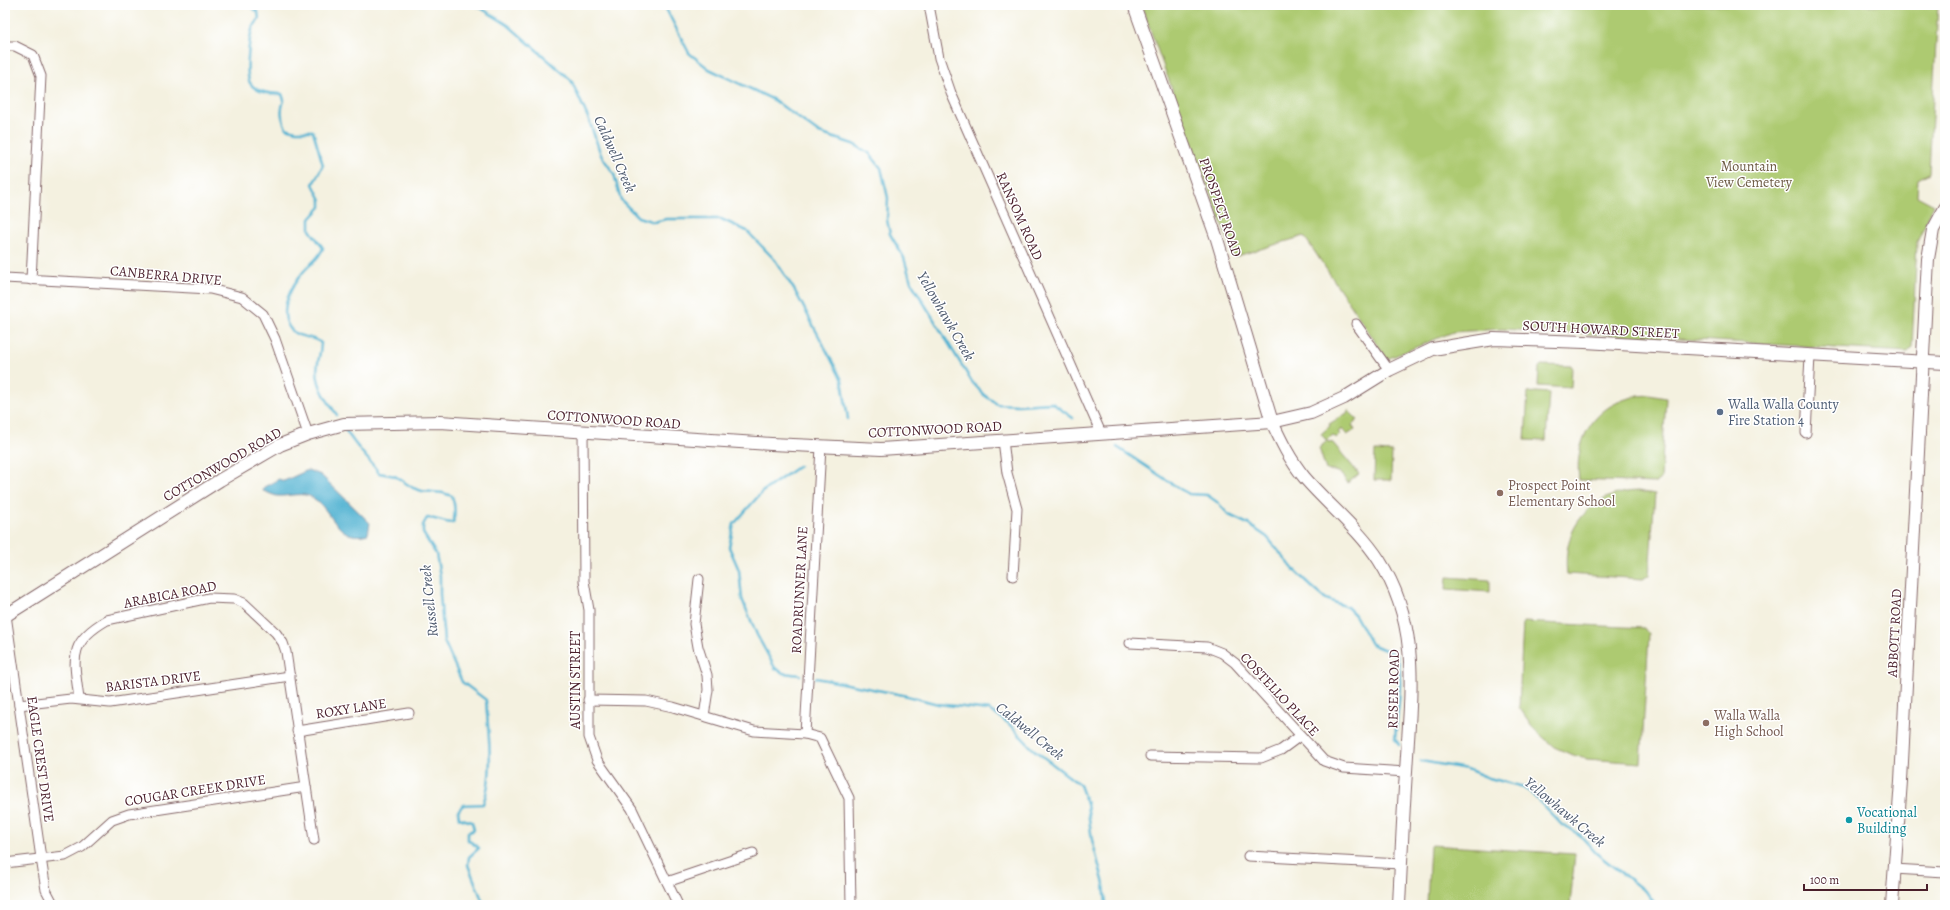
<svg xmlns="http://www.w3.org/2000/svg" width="1950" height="910" font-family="Alegreya,serif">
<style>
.green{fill:#adca71;stroke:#7c744e}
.water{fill:#53b3d2;stroke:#4e697e}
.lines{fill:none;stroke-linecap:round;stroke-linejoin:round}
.stream{stroke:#53b3d2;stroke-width:2.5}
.street-casing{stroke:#86686a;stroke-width:11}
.secondary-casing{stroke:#86686a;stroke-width:14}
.street{stroke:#fff;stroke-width:9}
.secondary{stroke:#fff;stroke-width:12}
.service-dot{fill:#5c6f8a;stroke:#fff;stroke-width:1.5}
.education-dot{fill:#8d6e63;stroke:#fff;stroke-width:1.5}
.culture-dot{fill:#0f9aa8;stroke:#fff;stroke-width:1.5}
.labels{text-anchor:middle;stroke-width:3;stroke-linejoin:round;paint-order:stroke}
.park-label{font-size:14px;fill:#6d5b44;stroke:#fff}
.street-label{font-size:14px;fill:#4a1f2b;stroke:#fff}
.service-label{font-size:14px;fill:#4e5e75;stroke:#fff;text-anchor:start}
.education-label{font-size:14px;fill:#785e54;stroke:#fff;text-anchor:start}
.culture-label{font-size:14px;fill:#0d838f;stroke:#fff;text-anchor:start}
.water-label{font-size:15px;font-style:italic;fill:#4e5a6e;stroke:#fff}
</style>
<rect width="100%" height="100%" fill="#fff"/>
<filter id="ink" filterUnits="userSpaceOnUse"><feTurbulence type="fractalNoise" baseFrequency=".025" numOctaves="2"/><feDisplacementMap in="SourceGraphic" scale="8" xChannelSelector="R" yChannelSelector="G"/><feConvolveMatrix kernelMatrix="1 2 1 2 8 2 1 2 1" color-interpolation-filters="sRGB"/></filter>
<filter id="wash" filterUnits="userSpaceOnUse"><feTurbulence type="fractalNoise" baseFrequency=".012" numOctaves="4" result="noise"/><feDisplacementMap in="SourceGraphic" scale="16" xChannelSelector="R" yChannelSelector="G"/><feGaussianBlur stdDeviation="0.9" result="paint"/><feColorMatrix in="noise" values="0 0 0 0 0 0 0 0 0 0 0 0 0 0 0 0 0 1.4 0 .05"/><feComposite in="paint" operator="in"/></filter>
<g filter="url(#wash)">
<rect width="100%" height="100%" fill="#f4f1e0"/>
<g class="green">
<polygon points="1141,5 1938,5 1929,173 1918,179 1917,196 1934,205 1917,242 1912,347 1907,352 1502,329 1453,332 1387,359 1304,236 1234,257"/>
<polygon points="1541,365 1572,366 1571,388 1538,386 1539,367"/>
<polygon points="1536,392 1549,393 1546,441 1525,440 1528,393"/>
<path d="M1649 395 1666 398 1661 479 1656 483 1579 480C1573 433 1601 397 1649 395Z"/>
<polygon points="1348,410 1358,420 1352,425 1355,430 1347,435 1342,429 1338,432 1340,434 1336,438 1333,435 1326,440 1321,434 1330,426 1329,424 1347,413"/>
<polygon points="1327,441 1333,443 1359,474 1348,483 1339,472 1326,470 1319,448"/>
<polygon points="1375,451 1392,452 1391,480 1374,480"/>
<path d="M1638 491 1655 494 1649 575 1643 579 1567 574C1561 528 1591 492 1638 491Z"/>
<polygon points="1447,577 1490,580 1490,592 1446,589"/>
<polygon points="1523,622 1644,628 1649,635 1641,763 1587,759 1570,754 1554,747 1534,729 1519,707"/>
<polygon points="1430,845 1575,854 1570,905 1427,905"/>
</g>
<path class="water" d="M308 470 321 475 370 523 368 534C337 543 333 511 313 498 303 491 288 497 277 496 272 495 267 492 263 491L264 487 279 479 284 481Z"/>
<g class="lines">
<g class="stream">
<path d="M248 5 258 12 259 19C257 22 255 24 253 27 249 36 245 75 250 83 256 93 271 94 282 94L284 100C280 111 281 117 286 128L296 131H313L323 165 313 184 321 200V207L310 219V230L323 248C319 259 311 263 304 271 292 285 278 309 289 327 296 339 312 335 321 343 321 353 317 362 317 372 318 388 328 402 337 415"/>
<polyline points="476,5 508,25 571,80 589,120 601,155 614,174 621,200 638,217 654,222 666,219 721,219 747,231 775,260 795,291 842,380 848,419"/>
<polyline points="664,5 689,53 709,69 774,100 819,133 853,144 869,153 881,168 888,198 887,220 890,234 904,258 911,282 972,382 984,395 997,404 1018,405 1052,403 1073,418"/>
<path d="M345 429C355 446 368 458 379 473L395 476 413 488 422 491 443 493 452 496C455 505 456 513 453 523 442 523 439 518 427 518L423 525V533L436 554 440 576V595L444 641 462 682 486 700C488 734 495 772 483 804L463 805 458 811 459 818 472 822 474 830 468 832V840L479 848 469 857 468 865 484 905"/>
<path d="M1117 447 1180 489 1189 494 1207 495 1217 502 1229 515 1248 524 1267 537 1294 570 1313 588 1326 599 1347 607 1355 615 1371 644 1397 655C1404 682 1397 711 1395 739L1399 745"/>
<polyline points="799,466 762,492 734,524 729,547 739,570 742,599 757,635 775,668 783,673 800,675"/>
<polyline points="816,678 903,695 938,704 989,710 1008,723 1033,749 1080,785 1087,804 1092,840 1104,884 1106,905"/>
<polyline points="1421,761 1467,769 1489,778 1520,786 1530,792 1562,825 1580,835 1596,853 1647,893 1656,905"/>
</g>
</g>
</g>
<g filter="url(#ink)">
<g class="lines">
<defs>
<g id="street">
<polyline points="929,5 939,58 951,93 1101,433"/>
<polyline points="5,46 15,46 33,55 41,76 31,280"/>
<polyline points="5,278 210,289 242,297 263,314 275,339 308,434"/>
<polyline points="1356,324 1389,370"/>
<polyline points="583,432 584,581 589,610 589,737 597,760 632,809 678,905"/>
<polyline points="1806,433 1810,356"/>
<polyline points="1003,440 1007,473 1017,509 1013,576"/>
<polyline points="699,579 694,624 698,647 707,675 708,690 704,716"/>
<polyline points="6,615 41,858 46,890 54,905"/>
<polyline points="1130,643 1207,647 1222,653 1235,663 1324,761 1344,768 1406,772"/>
<path d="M79 699C74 659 67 643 107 620L209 598 234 599 244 603 276 633 283 643 286 652 314 840"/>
<polyline points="588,700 646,701 673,707 754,731 805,734 820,738 849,798 851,905"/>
<polyline points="19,705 71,699 110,703 290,676"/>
<polyline points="297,731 409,713"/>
<polyline points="805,734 821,447"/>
<polyline points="1150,756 1261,758 1281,750 1300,736"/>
<polyline points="1248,856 1401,864"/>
<polyline points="5,863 65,856 82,847 112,820 129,814 306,787"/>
<polyline points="1894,869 1945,872"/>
<polyline points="667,882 753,853"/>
</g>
<g id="secondary">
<path d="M1134 5 1217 239 1272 422C1281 441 1290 460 1304 477 1328 505 1359 529 1379 560 1422 627 1410 697 1406 772 1403 816 1401 861 1399 905"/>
<polyline points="5,616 220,480 280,445 308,434 344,424 440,422 771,444 881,449 1272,422 1311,413 1344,398 1389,370 1433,349 1494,339 1585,342 1945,363"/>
<polyline points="1892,905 1901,781 1928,259 1933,230 1945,208"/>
</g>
</defs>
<use href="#street" class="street-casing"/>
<use href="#secondary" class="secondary-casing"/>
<use href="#street" class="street"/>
<use href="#secondary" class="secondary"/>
</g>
</g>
<circle class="service-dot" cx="1720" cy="412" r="4"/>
<g class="education-dot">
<circle cx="1500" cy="493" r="4"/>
<circle cx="1706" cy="723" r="4"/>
</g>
<circle class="culture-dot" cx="1849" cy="820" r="4"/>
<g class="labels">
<g class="park-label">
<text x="1749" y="171">Mountain<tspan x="1749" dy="16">View Cemetery</tspan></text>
</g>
<g class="street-label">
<text transform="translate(1221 207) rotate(71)" y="5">PROSPECT ROAD</text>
<text transform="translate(1020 216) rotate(66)" y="5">RANSOM ROAD</text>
<text transform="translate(166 275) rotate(5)" y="5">CANBERRA DRIVE</text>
<text transform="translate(1601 329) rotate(3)" y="5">SOUTH HOWARD STREET</text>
<text transform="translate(614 419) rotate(4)" y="5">COTTONWOOD ROAD</text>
<text transform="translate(935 429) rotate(-3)" y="5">COTTONWOOD ROAD</text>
<text transform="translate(222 464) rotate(-30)" y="5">COTTONWOOD ROAD</text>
<text transform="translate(799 590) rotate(-87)" y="5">ROADRUNNER LANE</text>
<text transform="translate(170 594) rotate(-11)" y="5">ARABICA ROAD</text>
<text transform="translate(1894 633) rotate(-87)" y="5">ABBOTT ROAD</text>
<text transform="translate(575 680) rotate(-90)" y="5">AUSTIN STREET</text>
<text transform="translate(153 681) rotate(-7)" y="5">BARISTA DRIVE</text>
<text transform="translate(1393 689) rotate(-89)" y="5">RESER ROAD</text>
<text transform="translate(1280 694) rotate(47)" y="5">COSTELLO PLACE</text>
<text transform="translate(351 708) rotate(-9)" y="5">ROXY LANE</text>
<text transform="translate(41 759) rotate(82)" y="5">EAGLE CREST DRIVE</text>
<text transform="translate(195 790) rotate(-9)" y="5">COUGAR CREEK DRIVE</text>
</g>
<g class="service-label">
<text x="1728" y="409">Walla Walla County<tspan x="1728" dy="16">Fire Station 4</tspan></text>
</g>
<g class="education-label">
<text x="1508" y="490">Prospect Point<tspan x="1508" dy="16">Elementary School</tspan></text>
<text x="1714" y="720">Walla Walla<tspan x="1714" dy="16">High School</tspan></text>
</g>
<g class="culture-label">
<text x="1857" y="817">Vocational<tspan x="1857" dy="16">Building</tspan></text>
</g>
<g class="water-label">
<text transform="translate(615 154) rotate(66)" y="5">Caldwell Creek</text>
<text transform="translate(946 316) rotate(60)" y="5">Yellowhawk Creek</text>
<text transform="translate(429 601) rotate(-96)" y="5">Russell Creek</text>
<text transform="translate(1030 731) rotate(39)" y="5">Caldwell Creek</text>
<text transform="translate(1565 812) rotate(40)" y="5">Yellowhawk Creek</text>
</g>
</g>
<rect width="1950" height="910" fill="none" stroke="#fff" stroke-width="20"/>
<path d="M1804 884v6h123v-6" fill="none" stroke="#4a1f2b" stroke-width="2"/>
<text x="1810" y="884" font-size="12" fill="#4a1f2b" stroke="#ffffff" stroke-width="3" paint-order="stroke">100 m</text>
</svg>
